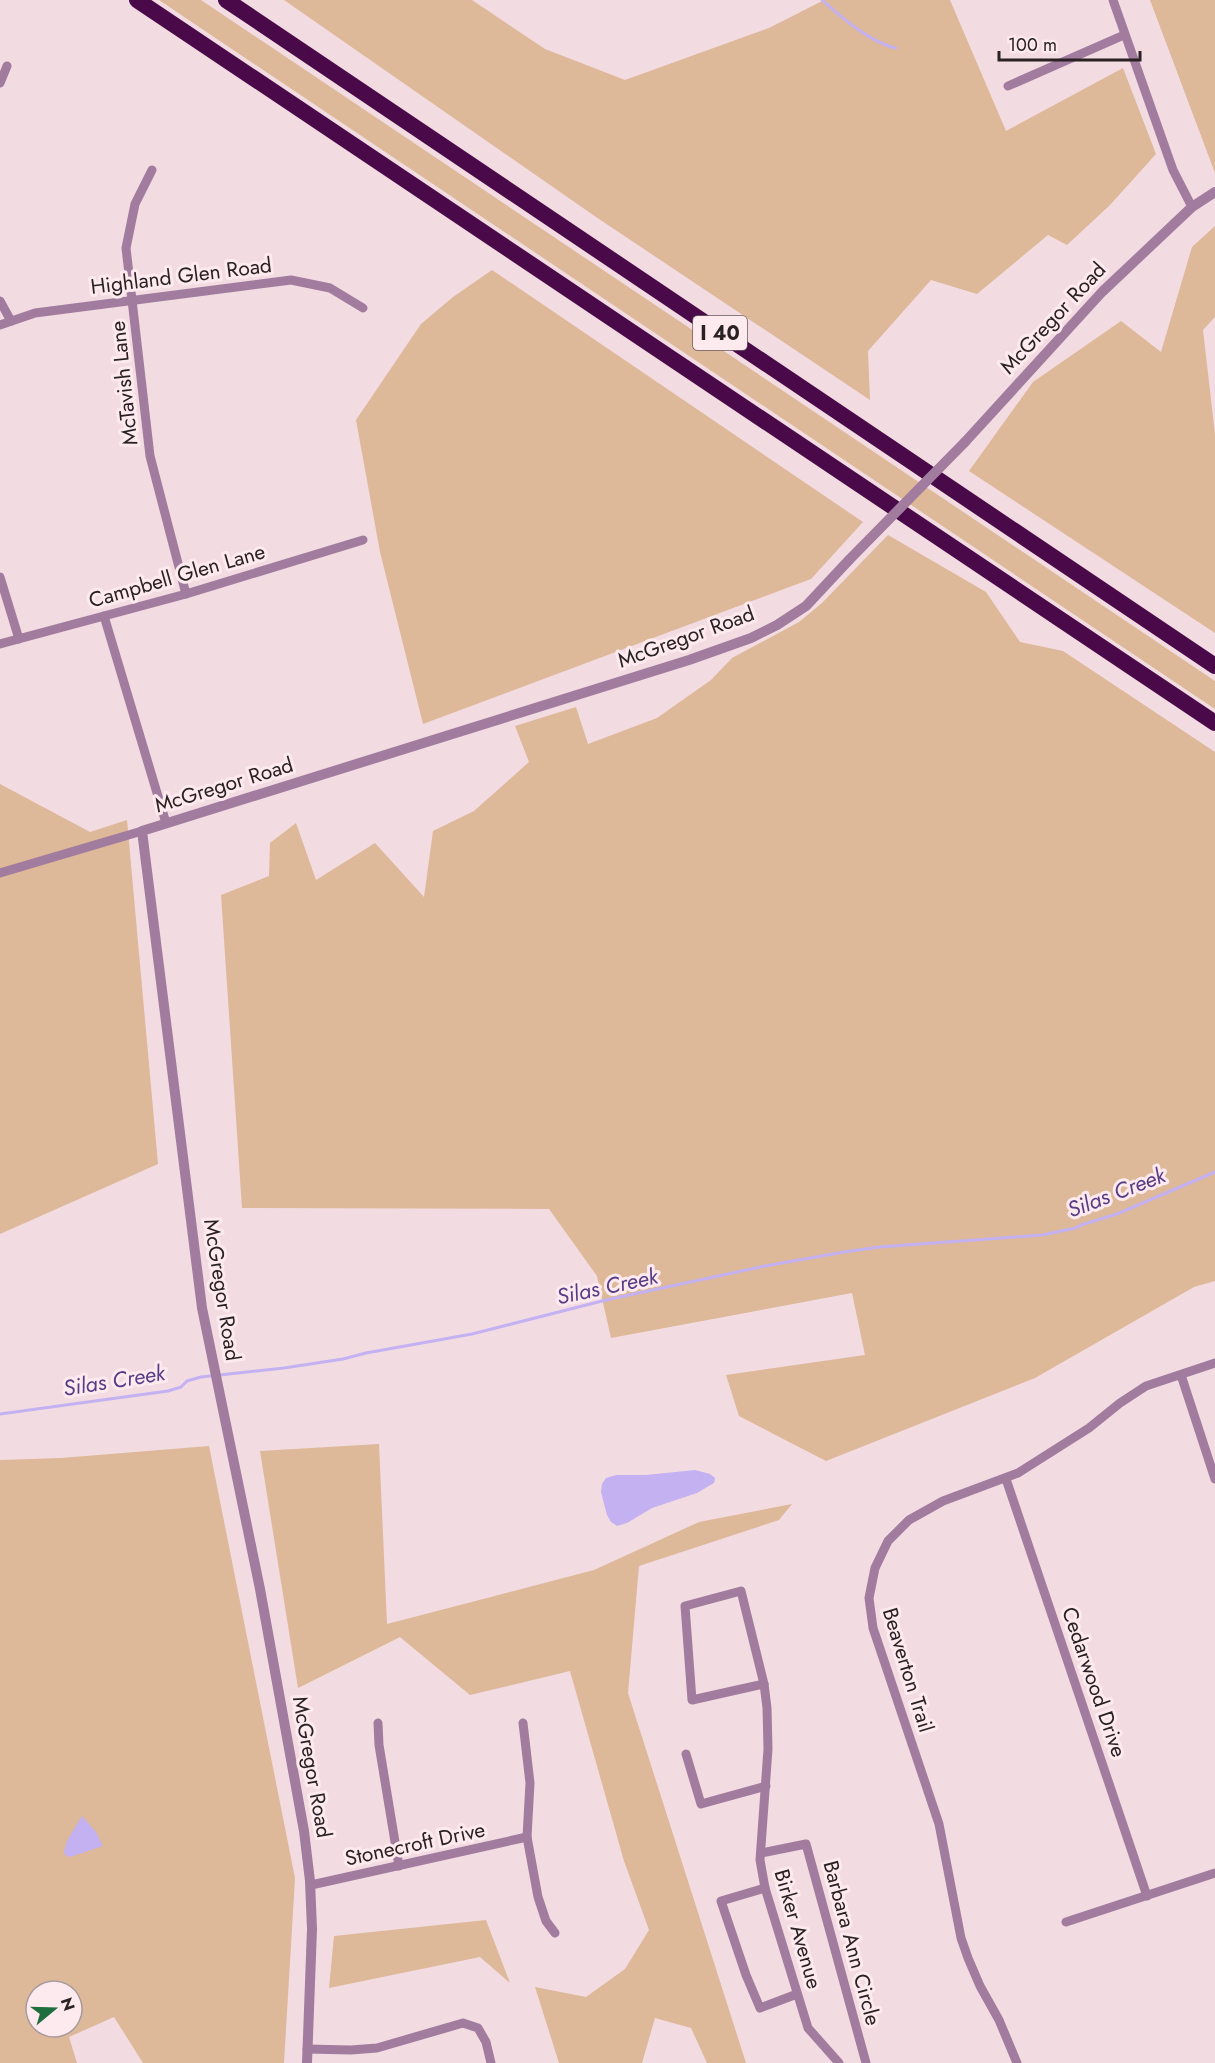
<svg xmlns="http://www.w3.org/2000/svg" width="1215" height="2063" font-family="Jost,sans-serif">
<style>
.green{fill:#ddb899;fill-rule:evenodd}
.water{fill:#c4b1f1}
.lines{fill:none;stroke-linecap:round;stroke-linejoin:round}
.stream{stroke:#c4b1f1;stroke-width:3}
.minor{stroke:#a27c9f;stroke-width:9}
.tertiary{stroke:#a27c9f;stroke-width:10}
.motorway{stroke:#4a0a49;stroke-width:16}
.tertiary-bridge{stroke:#a27c9f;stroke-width:10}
.labels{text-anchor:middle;stroke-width:6;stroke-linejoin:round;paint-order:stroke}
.shield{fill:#fdeaef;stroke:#695d61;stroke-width:1.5}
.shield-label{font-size:20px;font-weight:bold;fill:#2a2124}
.street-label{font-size:21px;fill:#2a2124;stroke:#fdeaef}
.water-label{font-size:22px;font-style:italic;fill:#573c86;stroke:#fdeaef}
</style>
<rect width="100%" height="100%" fill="#f3dbe2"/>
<g class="green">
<polygon points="159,0 201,0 1215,681 1215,709"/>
<polygon points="284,0 472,0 545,49 625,80 769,28 824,0 950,0 1006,131 1123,68 1156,154 1110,205 1067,245 1048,235 977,294 931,280 868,351 870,400 596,217"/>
<polygon points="1150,0 1215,0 1215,173"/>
<polygon points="1215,226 1215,317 1203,330 1215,434 1215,633 969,471 1033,382 1121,321 1161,352 1192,247"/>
<polygon points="492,270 863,522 811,579 423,724 380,552 356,420 421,324 453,297"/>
<polygon points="888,535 986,592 1020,642 1063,651 1215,752 1215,1281 1194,1287 1035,1378 826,1461 739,1416 726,1375 865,1355 852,1293 611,1338 597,1276 549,1209 242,1208 221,895 269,876 270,843 296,823 316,880 375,843 424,897 433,831 474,811 529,762 515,726 576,707 588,744 657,718 711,680 732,658 799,622 822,603"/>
<polygon points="0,784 90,832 127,820 158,1164 0,1234"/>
<polygon points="379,1444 387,1624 594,1570 699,1522 792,1504 779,1520 639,1566 628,1693 746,2063 707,2063 691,2028 655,2018 642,2063 559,2063 535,1987 586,1997 625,1969 649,1930 624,1861 570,1671 470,1695 400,1637 298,1688 260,1451"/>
<path d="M209 1446 295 1878 284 2063H143L114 2017 69 2037 77 2063H0V1460L61 1458ZM36 1991H72V2027H36Z"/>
<polygon points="486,1920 510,1983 480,1957 329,1988 334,1936"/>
</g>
<g class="water">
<polygon points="695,1470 710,1474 715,1478 714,1483 697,1493 652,1508 627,1523 617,1526 611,1522 607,1515 601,1492 602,1484 606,1478 616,1475 646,1475"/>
<polygon points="82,1816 96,1832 103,1846 70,1857 65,1855 64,1851 68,1839"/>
</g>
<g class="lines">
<g class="stream">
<path d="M822 0C841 17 871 43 896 48"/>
<polyline points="0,1414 168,1391 181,1387 187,1381 201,1377 284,1368 343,1359 366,1353 472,1334 606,1300 765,1266 844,1252 879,1247 1042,1235 1076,1228 1081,1225 1117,1214 1215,1172"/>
</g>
<g class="minor">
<polyline points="1113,0 1173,170 1192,207"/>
<polyline points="0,83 7,66"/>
<polyline points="1008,86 1124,35"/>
<polyline points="152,170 135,204 126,248 150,456 186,594"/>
<polyline points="0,301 11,321"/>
<polyline points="0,325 35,313 291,280 330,288 363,308"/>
<polyline points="0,577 19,639"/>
<polyline points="104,616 166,823"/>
<polyline points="0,644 186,594 363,540"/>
<polyline points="0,873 142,831"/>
<polyline points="1181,1375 1215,1479"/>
<polyline points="1006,1479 1147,1896"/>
<polygon points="741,1591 764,1684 692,1700 685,1606"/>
<polyline points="764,1684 767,1708 768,1749 760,1860 765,1888 808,2028 839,2063"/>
<polyline points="378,1723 379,1745 399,1866"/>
<polyline points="523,1723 530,1783 527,1837 538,1897 546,1921 555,1933"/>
<polyline points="686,1754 701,1804 766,1786"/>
<polyline points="761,1853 806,1844 866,2063"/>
<polyline points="311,1885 527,1837"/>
<polyline points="765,1888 721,1901 746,1975 760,2008 797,1994"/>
<polyline points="1066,1922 1215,1873"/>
<polyline points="307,2049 351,2050 377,2048 463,2023 478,2028 486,2042 491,2063"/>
<polyline points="1017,2063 999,2020 980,1986 968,1958 961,1938 939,1824 873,1628 869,1598 875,1568 888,1541 909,1520 943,1501 1018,1473 1089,1428 1120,1403 1146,1386 1215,1363"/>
</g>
<g class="tertiary">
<polyline points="965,442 1102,292 1192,207 1215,192"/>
<polyline points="307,2063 312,1929 310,1881 304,1831 260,1589 202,1308 142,831 689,660 751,638 777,625 806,606 849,560"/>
</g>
<g class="motorway">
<polyline points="137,0 1215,723"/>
<polyline points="226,0 1215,666"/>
</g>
<polyline class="tertiary-bridge" points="849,560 965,442"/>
</g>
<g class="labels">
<rect class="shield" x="693" y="316" width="54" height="34" rx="4.5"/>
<g class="shield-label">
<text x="720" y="340">I 40</text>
</g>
<g class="street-label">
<text transform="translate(181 276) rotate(-7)" y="7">Highland Glen Road</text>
<text transform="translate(1053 318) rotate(-47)" y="7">McGregor Road</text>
<text transform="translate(124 383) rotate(-96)" y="7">McTavish Lane</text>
<text transform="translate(177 576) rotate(-16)" y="7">Campbell Glen Lane</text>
<text transform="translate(686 637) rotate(-20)" y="7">McGregor Road</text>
<text transform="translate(224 785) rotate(-17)" y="7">McGregor Road</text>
<text transform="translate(222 1290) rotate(81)" y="7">McGregor Road</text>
<text transform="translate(908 1670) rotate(73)" y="7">Beaverton Trail</text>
<text transform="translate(1094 1682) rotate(71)" y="7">Cedarwood Drive</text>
<text transform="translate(312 1767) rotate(80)" y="7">McGregor Road</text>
<text transform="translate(415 1844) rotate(-12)" y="7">Stonecroft Drive</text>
<text transform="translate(798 1929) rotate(74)" y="7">Birker Avenue</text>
<text transform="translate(852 1943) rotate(75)" y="7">Barbara Ann Circle</text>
</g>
<g class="water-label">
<text transform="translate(1116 1192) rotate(-21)" y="8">Silas Creek</text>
<text transform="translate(607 1286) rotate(-12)" y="8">Silas Creek</text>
<text transform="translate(114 1380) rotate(-9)" y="8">Silas Creek</text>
</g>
</g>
<g transform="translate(54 2009) rotate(71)"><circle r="28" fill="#fdeaef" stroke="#a99a9e" stroke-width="1.5"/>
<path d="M0-4.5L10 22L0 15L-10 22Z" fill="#1e6e3e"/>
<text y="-9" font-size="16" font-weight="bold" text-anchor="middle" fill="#2a2124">N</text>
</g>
<path d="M999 51v9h141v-9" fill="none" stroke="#2a2124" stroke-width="3"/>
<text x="1008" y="51" font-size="18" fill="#2a2124" stroke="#fdeaef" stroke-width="4.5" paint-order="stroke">100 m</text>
</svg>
